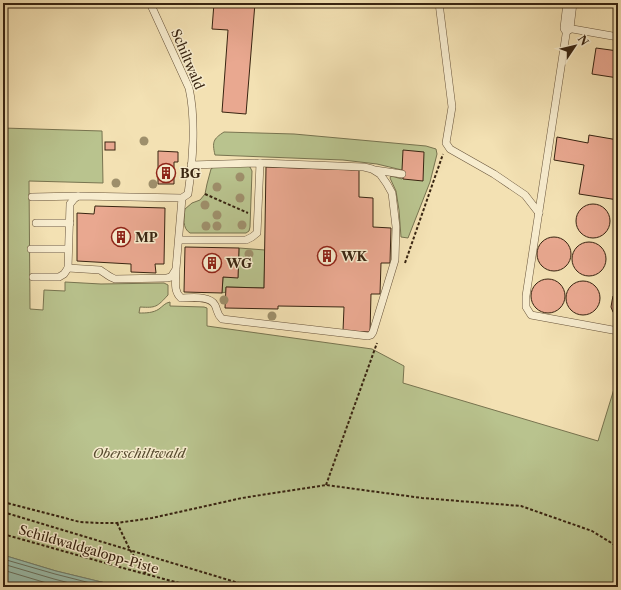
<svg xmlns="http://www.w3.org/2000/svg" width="621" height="590" font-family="'Libre Caslon Text',serif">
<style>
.green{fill:#b9c38e;stroke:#787450}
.water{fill:#9bbeac;stroke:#73806e}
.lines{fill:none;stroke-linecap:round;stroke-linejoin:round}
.shore{stroke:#6a715e;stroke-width:1}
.building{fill:#e9a890;stroke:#382411}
.service-casing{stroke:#67533a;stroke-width:8}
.minor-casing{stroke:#67533a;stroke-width:14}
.path{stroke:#382411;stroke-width:2;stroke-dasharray:3 2;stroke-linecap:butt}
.service{stroke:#f7ecce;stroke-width:7}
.minor{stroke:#f7ecce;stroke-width:13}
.tree{fill:#9e8f6b}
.labels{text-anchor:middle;stroke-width:3;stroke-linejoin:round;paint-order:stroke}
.street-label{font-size:13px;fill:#382411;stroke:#f7ecce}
.poi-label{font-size:13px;font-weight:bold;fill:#382411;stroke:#f7ecce;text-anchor:start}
.park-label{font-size:13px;font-style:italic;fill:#584c30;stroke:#f7ecce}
</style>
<rect width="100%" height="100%" fill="#f3e1b3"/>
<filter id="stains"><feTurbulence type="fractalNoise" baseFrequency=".005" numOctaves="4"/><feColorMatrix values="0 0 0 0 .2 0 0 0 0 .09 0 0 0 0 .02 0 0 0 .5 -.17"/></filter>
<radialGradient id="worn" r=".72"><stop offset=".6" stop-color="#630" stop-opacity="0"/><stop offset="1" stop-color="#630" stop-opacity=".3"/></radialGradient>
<g class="green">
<path d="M3 128 102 131 103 183 29 181 30 309 43 310 44 290 65 291V282L101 284 164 283 168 285V295C157 307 156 308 140 307L139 313C146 313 153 313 159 309 163 306 165 303 170 302V306L204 307 207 308V326L372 349 404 366 403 383 598 441 618 376V587H122L56 571 3 555Z"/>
<path d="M224 132 294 134 426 146 436 149 437 154 430 182 408 238 401 237 399 210 396 191 390 178 391 176 402 179V170L377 164 343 160 215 155C212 142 213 139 224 132Z"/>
<path d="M245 165 250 167 252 171 250 227 249 231 246 233H190C182 228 184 218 185 209L192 203 200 200 205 194 207 184 211 169 215 166Z"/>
<polygon points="239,248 265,250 264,288 226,287 226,292 222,293 223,277 238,277"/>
</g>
<polygon class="water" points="3,555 56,571 122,587 3,587"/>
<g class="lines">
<g class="shore">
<polyline points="3,559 55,574 106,587"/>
<polyline points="3,564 54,579 85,587"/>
<polyline points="3,570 60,587"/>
</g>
</g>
<g class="building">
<polygon points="214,3 255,3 246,114 222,112 228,30 212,29"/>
<polygon points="596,48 618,51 618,78 592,74"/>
<polygon points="589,135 618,140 618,200 579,194 584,165 554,160 557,137 588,143"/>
<rect x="105" y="142" width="10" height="8"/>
<polygon points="403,150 424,152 423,181 403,179 402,170"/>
<polygon points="158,151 178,152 178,162 174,162 174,184 158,184"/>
<polygon points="266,167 359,170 359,197 373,198 373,227 391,228 390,263 381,263 380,294 371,294 370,332 343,331 344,307 278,306 278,309 225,308 226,287 264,288"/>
<circle cx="593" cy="221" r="17"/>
<polygon points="95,206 165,208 164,264 155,264 156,273 131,272 131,264 77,261 77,213 94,214"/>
<circle cx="554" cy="254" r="17"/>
<circle cx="589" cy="259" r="17"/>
<polygon points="185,247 239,248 238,278 223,277 222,293 184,292"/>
<circle cx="548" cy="296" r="17"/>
<circle cx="583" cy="298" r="17"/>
<polygon points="618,291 618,318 613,312 611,307 612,301 613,296"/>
</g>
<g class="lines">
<defs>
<g id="service">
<path d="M150 3 189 88C196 119 193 163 188 194L182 198 78 196 74 199 70 204 68 268 100 270C105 273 109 277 115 279L167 278 171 277 176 269 182 198"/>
<polyline points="439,3 452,107 446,143 450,149 494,174 525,195 539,213"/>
<polyline points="618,37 567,28 526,296 526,307 531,315 618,331"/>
<polyline points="375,170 402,174"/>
<polyline points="32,197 78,196"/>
<polyline points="36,223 70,223"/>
<polyline points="179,240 246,240 252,237 257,233 260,163 191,165"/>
<polyline points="31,249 68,249"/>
<path d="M176 271C176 280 173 291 181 298 190 298 210 295 215 305 218 311 216 313 222 319L368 336 371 335 373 332 395 260 396 227 392 193 387 184 380 174 372 169 364 167 260 163"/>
<polyline points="33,277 59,277 64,274 68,268"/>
</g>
<polyline id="minor" points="567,28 570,3"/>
</defs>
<use href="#service" class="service-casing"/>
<use href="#minor" class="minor-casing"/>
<g class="path">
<polyline points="205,194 248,213"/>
<polyline points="405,263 443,154"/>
<polyline points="326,485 377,343"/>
<polyline points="3,502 80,522 100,523 117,523 152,518 242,498 326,485 422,498 521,506 592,531 618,547"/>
<polyline points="3,512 252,587"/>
<polyline points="117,523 130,550 146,574"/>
<polyline points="3,534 123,568 194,587"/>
</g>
<use href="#service" class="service"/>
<use href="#minor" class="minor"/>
</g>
<g class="tree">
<circle cx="144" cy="141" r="4.5"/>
<circle cx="240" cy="177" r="4.5"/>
<circle cx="116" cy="183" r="4.5"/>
<circle cx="153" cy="184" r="4.5"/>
<circle cx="217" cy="187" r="4.5"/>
<circle cx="240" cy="198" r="4.5"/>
<circle cx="205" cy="205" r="4.5"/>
<circle cx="217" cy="215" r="4.5"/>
<circle cx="242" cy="225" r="4.5"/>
<circle cx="206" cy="226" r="4.5"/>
<circle cx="217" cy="226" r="4.5"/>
<circle cx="249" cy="254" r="4.5"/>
<circle cx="224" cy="300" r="4.5"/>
<circle cx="272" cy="316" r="4.5"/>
</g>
<defs>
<symbol id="building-ring" viewBox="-11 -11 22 22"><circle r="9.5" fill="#f7ecce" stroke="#8f2418" stroke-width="1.5"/><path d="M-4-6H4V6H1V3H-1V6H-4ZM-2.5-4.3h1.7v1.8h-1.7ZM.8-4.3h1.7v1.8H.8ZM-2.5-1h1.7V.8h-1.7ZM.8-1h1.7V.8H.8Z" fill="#8f2418"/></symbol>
</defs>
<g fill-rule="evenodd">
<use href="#building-ring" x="155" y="162" width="22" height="22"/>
<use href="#building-ring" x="110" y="226" width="22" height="22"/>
<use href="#building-ring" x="316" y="245" width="22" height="22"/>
<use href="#building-ring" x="201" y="252" width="22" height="22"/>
</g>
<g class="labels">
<g class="street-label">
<text transform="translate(188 59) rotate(67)" y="5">Schiltwald</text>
<text transform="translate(89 549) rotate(16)" y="5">Schildwaldgalopp-Piste</text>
</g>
<g class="poi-label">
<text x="180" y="178">BG</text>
<text x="135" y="242">MP</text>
<text x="341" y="261">WK</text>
<text x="226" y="268">WG</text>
</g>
<g class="park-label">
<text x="139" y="458">Oberschiltwald</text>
</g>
</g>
<rect width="621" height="590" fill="none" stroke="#f3e1b3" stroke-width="16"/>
<rect x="4" y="4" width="613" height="582" fill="none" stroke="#382411" stroke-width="2"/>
<rect x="8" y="8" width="605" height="574" fill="none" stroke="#382411"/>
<g transform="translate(575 46) rotate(55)" stroke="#f7ecce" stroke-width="3" paint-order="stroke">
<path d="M0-3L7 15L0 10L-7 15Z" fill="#382411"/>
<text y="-6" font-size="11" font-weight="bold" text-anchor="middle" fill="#382411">N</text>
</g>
<rect width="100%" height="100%" filter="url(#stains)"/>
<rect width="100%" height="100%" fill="url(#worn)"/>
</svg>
